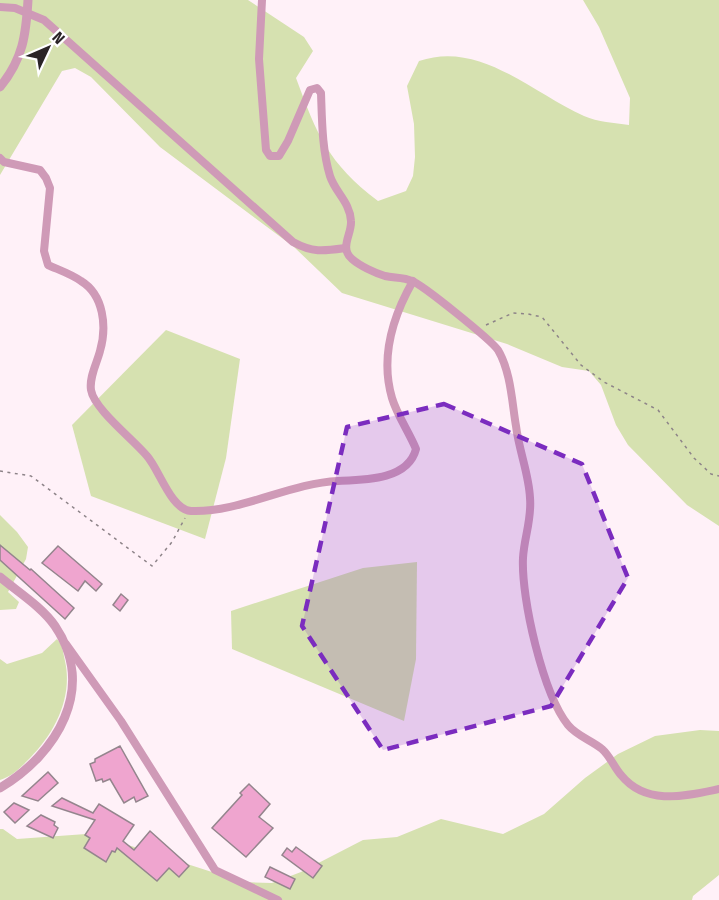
<svg xmlns="http://www.w3.org/2000/svg" width="719" height="900" font-family="'Fira Sans Condensed',sans-serif">
<style>
.green{fill:#d6e1b0}
.building{fill:#efa5cf;stroke:#94858d;stroke-width:1.5}
.lines{fill:none;stroke-linecap:round;stroke-linejoin:round}
.path{stroke:#8d8388;stroke-width:1.5;stroke-dasharray:3 4.5;stroke-linecap:butt}
.minor{stroke:#cf9ab7;stroke-width:8}
.tertiary{stroke:#cf9ab7;stroke-width:9}
.marked{fill:#7b2cbf;fill-opacity:0.2;stroke:#7b2cbf;stroke-width:4.5;stroke-dasharray:12 8;stroke-linejoin:round}
</style>
<rect width="100%" height="100%" fill="#fff1f8"/>
<g class="green">
<path d="M0 0H248L304 37 313 51 296 78C317 135 328 163 378 201L406 191 413 176 415 157 414 124 407 86 419 61C480 40 532 93 584 116 598 122 614 123 629 125L630 98 599 27 583 0H719V526L687 505 628 445 616 425 601 385 589 371 562 367 507 344 342 293 294 247 160 147 91 77 75 68 62 71 0 175Z"/>
<polygon points="166,330 240,359 226,458 205,539 91,496 72,425"/>
<polygon points="0,515 17,532 28,547 26,559 8,592 19,602 16,609 0,610"/>
<polygon points="417,562 416,659 404,721 232,649 231,611 363,568"/>
<path d="M57 639C63 645 63 653 65 661 73 697 55 733 30 758 20 768 13 776 0 780V659L7 664 42 653Z"/>
<polygon points="700,730 719,731 719,875 693,896 692,900 0,900 0,829 3,829 17,839 86,834 125,844 243,882 272,883 301,872 363,840 397,837 441,819 503,834 544,814 585,778 618,754 655,736"/>
</g>
<g class="building">
<polygon points="0,545 30,570 31,569 74,608 65,619 0,560"/>
<polygon points="58,546 102,584 96,591 85,581 78,591 42,563"/>
<polygon points="121,594 128,600 120,611 113,605"/>
<polygon points="120,746 148,796 136,802 134,797 124,803 110,779 103,782 102,779 96,781 90,764 95,762 95,759"/>
<polygon points="48,772 58,783 38,801 22,796"/>
<polygon points="249,784 270,804 259,817 273,828 246,857 212,828 242,795 240,793"/>
<polygon points="62,798 93,813 99,804 134,825 123,841 134,850 150,831 189,866 179,877 169,868 157,881 117,848 115,852 112,851 106,862 84,848 90,838 85,835 95,820 52,806"/>
<polygon points="14,803 29,810 15,823 4,812"/>
<polygon points="41,815 55,822 54,825 58,828 53,838 27,826"/>
<polygon points="296,847 322,866 313,878 282,855 287,848 292,852"/>
<polygon points="270,867 295,879 290,889 265,877"/>
</g>
<g class="lines">
<g class="path">
<polyline points="486,325 513,313 528,314 542,317 581,365 604,382 658,410 694,458 711,474 719,476"/>
<polyline points="0,471 31,476 152,566 172,542 185,518"/>
</g>
<g class="minor">
<path d="M262 0 259 59 266 150 270 156H279L288 141 310 90 317 88 321 93C322 120 322 150 330 176 335 192 350 202 351 221 352 234 339 248 352 259 360 266 375 273 385 276 394 278 404 277 412 281 423 285 491 340 498 350 511 372 512 403 516 426 519 451 529 474 530 498 532 519 524 538 523 558 521 598 543 694 568 725 577 736 591 740 602 749 610 756 614 767 621 775 646 806 685 796 719 789"/>
<path d="M0 7 15 8 44 20 293 242C313 253 324 251 346 248"/>
<path d="M0 158 4 162 40 170 46 178 50 188 44 251 48 265C59 270 71 274 81 281 104 295 107 327 100 351 97 363 89 377 91 390 94 409 134 440 147 456 159 469 171 510 191 511 239 513 290 483 338 481 365 480 408 480 416 449 409 432 397 415 392 398 380 357 393 316 413 281"/>
<polyline points="66,644 121,721 215,870 278,900"/>
</g>
<g class="tertiary">
<path d="M0 87C23 59 26 35 28 0"/>
<path d="M0 577C18 592 42 607 55 626 97 688 57 754 0 788"/>
</g>
</g>
<path class="marked" d="M444 404 582 464 628 578 551 706 383 750 302 626 347 427Z"/>
<g transform="translate(48 48) rotate(46)" stroke="#ffffff" stroke-width="4.5" paint-order="stroke">
<path d="M0-4.5L10 22L0 15L-10 22Z" fill="#2a2427"/>
<text y="-9" font-size="16" font-weight="bold" text-anchor="middle" fill="#2a2427">N</text>
</g>
</svg>
